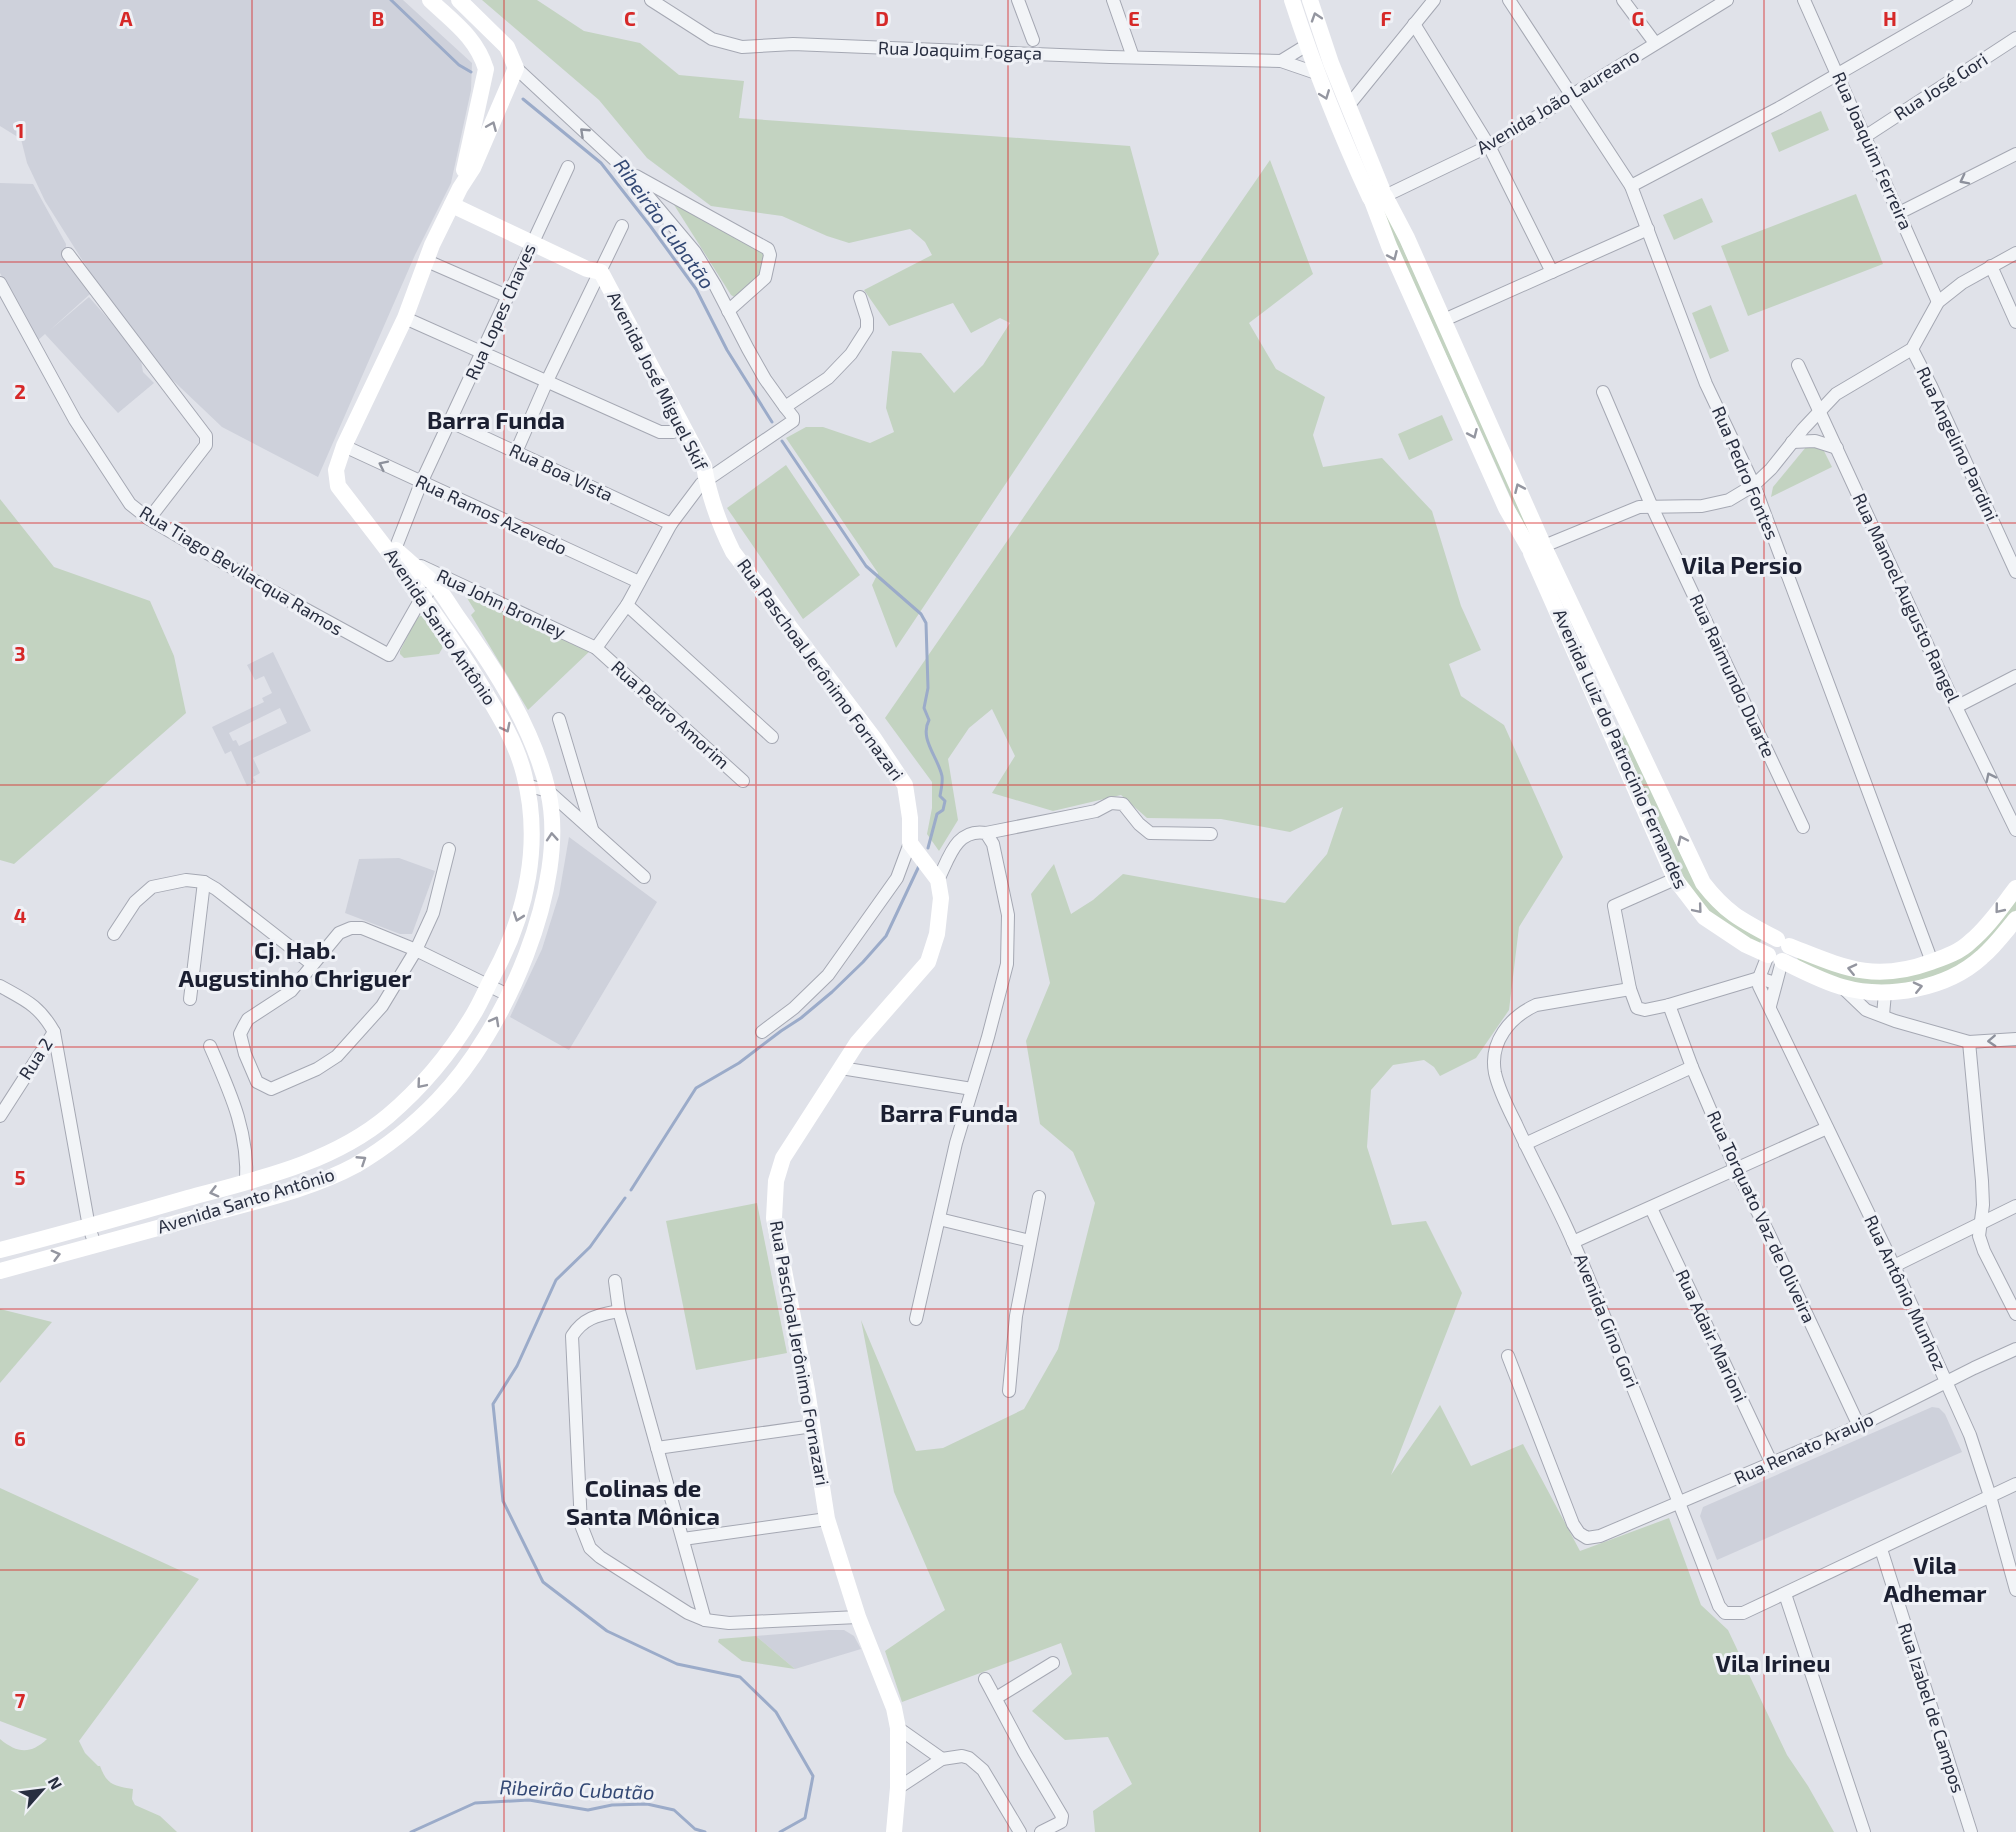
<svg xmlns="http://www.w3.org/2000/svg" width="2016" height="1832" font-family="'Exo 2',sans-serif">
<style>
.built{fill:#ced1db;fill-rule:evenodd}
.green{fill:#c3d3c1}
.lines{fill:none;stroke-linecap:round;stroke-linejoin:round}
.stream{stroke:#9babc9;stroke-width:3}
.street-casing{stroke:#a5a8b3;stroke-width:14}
.street{stroke:#f2f4f7;stroke-width:12}
.secondary{stroke:#fff;stroke-width:16}
.oneway{stroke:#9496a0}
.oneway2{stroke:#8d919c}
.grid{fill:none;stroke:#d62828;stroke-width:1.5;stroke-opacity:0.55}
.labels{text-anchor:middle;stroke-width:6;stroke-linejoin:round;paint-order:stroke}
.street-label{font-size:18px;fill:#282e40;stroke:#eff1f6}
.water-label{font-size:20px;font-style:italic;fill:#334874;stroke:#eff1f6}
.district-label{font-size:24px;font-weight:bold;fill:#1b1f31;stroke:#eff1f6}
.grid-label{font-size:20px;text-anchor:middle;font-weight:bold;fill:#d62828;stroke:#eff1f6;stroke-width:6;stroke-linejoin:round;paint-order:stroke}
</style>
<rect width="100%" height="100%" fill="#e0e2e9"/>
<g class="built">
<polygon points="0,0 403,0 472,63 471,90 451,183 415,255 318,477 222,427 161,369 110,304 45,201 27,163 21,139 0,126"/>
<polygon points="0,183 33,184 66,244 65,261 90,294 49,331 89,297 140,355 143,372 154,383 118,413 45,334 37,341 0,273"/>
<path d="M273 652 311 731 253 758 260 773 253 777 256 782 247 786 231 751 225 754 212 727 264 702 262 698 272 693 264 676 255 680 247 665ZM280 708 287 723 239 746 236 740 233 741 229 733Z"/>
<polygon points="569,837 657,902 569,1050 510,1017 542,949 559,895"/>
<polygon points="399,858 435,871 412,934 400,934 345,913 359,859"/>
<polygon points="1932,1407 1939,1408 1945,1414 1962,1452 1717,1560 1700,1516 1703,1507"/>
<polygon points="829,1630 844,1630 854,1636 861,1649 795,1669 756,1636"/>
</g>
<g class="green">
<polygon points="482,0 537,0 584,31 640,43 679,75 744,81 739,118 1130,146 1159,254 896,648 872,585 878,573 786,438 806,427 823,427 870,443 894,432 886,408 892,351 921,353 954,393 983,365 1010,323 1000,318 971,333 953,303 889,326 864,290 932,255 925,242 910,229 849,243 827,236 782,216 711,206 647,158 599,100"/>
<polygon points="1821,111 1829,130 1779,152 1771,133"/>
<polygon points="1270,160 1313,274 1249,323 1276,369 1325,397 1313,435 1323,467 1382,458 1432,511 1461,606 1481,650 1449,664 1461,696 1504,725 1563,857 1519,927 1509,1010 1476,1058 1440,1076 1434,1067 1424,1060 1393,1065 1371,1090 1367,1147 1392,1225 1426,1221 1462,1293 1391,1475 1440,1405 1471,1466 1523,1444 1580,1551 1669,1518 1701,1605 1728,1630 1787,1755 1808,1786 1834,1832 1095,1832 1093,1811 1132,1784 1108,1737 1065,1740 1032,1711 1072,1674 1061,1643 902,1702 885,1651 945,1610 894,1492 861,1320 916,1451 943,1448 1024,1409 1058,1349 1095,1203 1073,1152 1040,1124 1026,1041 1050,983 1031,894 1054,864 1071,914 1093,900 1123,874 1285,903 1327,854 1343,807 1290,832 1221,819 1147,818 1121,795 1053,811 992,793 1015,756 992,709 969,728 948,759 958,820 939,851 927,834 932,808 932,782 885,718"/>
<polygon points="1856,194 1883,264 1748,316 1721,246"/>
<polygon points="1702,198 1713,222 1674,240 1663,215"/>
<polygon points="671,200 766,253 764,273 736,298 731,295"/>
<polygon points="1385,209 1535,537 1528,536 1381,211"/>
<polygon points="1711,305 1729,351 1710,359 1692,313"/>
<polygon points="1442,415 1453,440 1409,460 1398,434"/>
<polygon points="1817,446 1824,451 1832,467 1771,497 1773,487 1806,447"/>
<polygon points="786,465 860,575 803,619 727,508"/>
<polygon points="0,499 54,567 150,601 174,656 186,713 14,864 0,860"/>
<polygon points="473,593 592,649 528,710 471,615 475,611 467,598"/>
<polygon points="420,616 422,616 443,647 439,654 404,658 400,654 400,651 416,619"/>
<polygon points="1622,727 1657,797 1672,837 1695,882 1762,938 1758,947 1707,912 1688,886 1617,733 1618,728"/>
<path d="M2016 896V910C2003 928 1980 955 1960 965 1928 982 1888 990 1852 982 1834 979 1816 969 1800 962L1797 958 1921 972Z"/>
<polygon points="757,1203 787,1353 696,1370 666,1221"/>
<polygon points="0,1309 52,1322 0,1383"/>
<path d="M0 1488 199 1579 79 1741 85 1753 98 1766H100C107 1785 114 1786 133 1789L132 1799 135 1805 160 1816 177 1832H0V1739C18 1754 31 1754 47 1739L0 1721Z"/>
<polygon points="756,1636 795,1669 742,1661 718,1642 719,1639"/>
</g>
<g class="lines">
<g class="stream">
<polyline points="391,0 459,65 471,72"/>
<polyline points="523,99 601,163 651,227 696,289 727,350 772,422"/>
<path d="M782 441 866 566 921 614 926 623 928 688 924 708 929 720C919 739 938 757 942 776 943 782 941 790 940 796L945 801 943 810 937 814 928 848"/>
<polyline points="631,1190 696,1088 739,1063 781,1031 801,1018 832,992 863,962 886,936 919,866"/>
<polyline points="625,1198 590,1247 556,1280 517,1366 493,1404 503,1501 543,1582 607,1631 677,1664 740,1677 776,1712 813,1776 805,1818 780,1832"/>
<polyline points="411,1832 475,1803 529,1800 588,1810 612,1805 647,1804 674,1810 695,1829 705,1832"/>
</g>
<defs>
<g id="street">
<polyline points="651,0 712,39 742,47 793,44 1110,57 1281,61 1316,73"/>
<polyline points="1018,0 1033,40"/>
<polyline points="1113,0 1133,57"/>
<polyline points="1509,0 1631,186 1706,384 1754,485 1932,962"/>
<polyline points="1623,0 1655,43"/>
<polyline points="1804,0 1938,302"/>
<polyline points="1414,24 1489,146 1552,272"/>
<polyline points="1281,61 1307,45"/>
<polyline points="516,68 627,171 695,252 715,285 748,349 765,379 785,407"/>
<polyline points="1348,106 1434,0"/>
<polyline points="1866,136 2016,38"/>
<polyline points="636,176 768,249 770,255 765,278 728,311"/>
<polyline points="1631,186 1779,108 1966,0"/>
<polyline points="1385,196 1489,146 1727,0"/>
<polyline points="1899,213 2016,154"/>
<polyline points="68,254 206,436 206,445 149,519"/>
<polyline points="427,261 507,296"/>
<polyline points="1991,266 2016,322"/>
<polyline points="0,283 75,420 130,504 149,519 272,591 389,655 422,597 427,594"/>
<polyline points="405,318 660,432 673,432 684,428"/>
<polyline points="1444,320 1648,229"/>
<polyline points="1912,349 1931,386 2016,572"/>
<polyline points="1798,365 1956,707 2016,830"/>
<polyline points="1603,392 1652,507 1803,827"/>
<polyline points="451,422 671,524"/>
<polyline points="1792,442 1815,441 1837,448"/>
<polyline points="344,446 639,582"/>
<polyline points="516,452 547,381 622,226"/>
<polyline points="1544,546 1639,507 1702,506 1729,500 1754,485 1771,469 1803,429 1836,394 1912,349 1938,302 1962,283 2016,253"/>
<polyline points="392,557 421,483 568,167"/>
<polyline points="421,566 596,648 743,781"/>
<polyline points="627,605 772,737"/>
<polyline points="596,648 627,605 671,524 701,484 793,421 793,417 785,407 828,378 851,354 867,329 867,319 860,297"/>
<polyline points="1956,707 2016,676"/>
<polyline points="559,719 592,829"/>
<polyline points="526,785 548,791 644,877"/>
<polyline points="986,833 1096,811 1111,803 1123,804 1139,824 1150,833 1211,834"/>
<polyline points="449,849 433,913 416,950 382,1006 337,1056 317,1069 271,1089 257,1082 245,1054 240,1034 244,1026 248,1019 291,991 339,933 351,928 362,928 416,950 508,995"/>
<polyline points="1675,879 1614,906 1630,989 1637,1008 1645,1010 1669,1005 1759,978 1775,983"/>
<polyline points="114,934 135,902 152,887 186,880 204,882 216,889 312,964"/>
<polyline points="1768,955 1759,978 1759,986 1894,1266 1970,1435 1990,1496 2016,1590"/>
<path d="M0 986C25 1000 39 1005 54 1032L89 1227 95 1245"/>
<polyline points="1843,988 1866,1010 1895,1021 1969,1042 2016,1039"/>
<path d="M1630 989 1536 1005C1510 1017 1489 1042 1495 1073 1499 1091 1508 1108 1516 1124 1534 1164 1556 1202 1573 1242 1590 1280 1605 1318 1620 1356 1654 1439 1687 1522 1719 1606L1725 1613H1743L2016 1484"/>
<polyline points="190,999 204,882"/>
<polyline points="1669,1005 1692,1067 1736,1170 1768,1232 1859,1426"/>
<polyline points="1770,1006 1782,961"/>
<polyline points="1883,1015 1885,993"/>
<polyline points="762,1032 794,1008 828,975 897,878 910,843"/>
<polyline points="1969,1042 1982,1181 1983,1205 1979,1236 1984,1251 2016,1314"/>
<path d="M210 1046C230 1092 249 1132 246 1183"/>
<polyline points="841,1068 972,1089"/>
<polyline points="0,1116 54,1032"/>
<polyline points="1525,1144 1692,1067"/>
<polyline points="1651,1208 1772,1464"/>
<polyline points="939,1219 1030,1241"/>
<polyline points="1573,1242 1827,1128"/>
<polyline points="1894,1266 2016,1206"/>
<polyline points="615,1281 619,1311 705,1620"/>
<path d="M619 1311C599 1315 584 1317 572 1336L581 1525 590 1548 600 1557 688 1613 705 1620 729 1623 858 1617"/>
<path d="M916 1319 956 1143 988 1037 1007 964 1008 915 993 844 986 833C956 828 949 858 938 880"/>
<polyline points="1508,1356 1573,1524 1579,1533 1587,1538 1600,1536 1859,1426 1974,1368 2016,1349"/>
<polyline points="1009,1391 1016,1316 1039,1197"/>
<polyline points="657,1448 813,1426"/>
<polyline points="683,1539 827,1519"/>
<polyline points="1881,1549 1971,1832"/>
<polyline points="1785,1594 1864,1832"/>
<polyline points="985,1679 1024,1752 1062,1816 1061,1822 1041,1832"/>
<polyline points="996,1698 1053,1663"/>
<polyline points="898,1728 942,1759"/>
<polyline points="898,1788 942,1759 962,1756 969,1758 983,1770 1020,1832"/>
</g>
</defs>
<use href="#street" class="street-casing"/>
<use href="#street" class="street"/>
<g class="secondary">
<path d="M430 0C453 22 476 37 486 69L464 170"/>
<path d="M1292 0C1314 68 1340 133 1370 198"/>
<polyline points="1310,0 1331,63 1382,189"/>
<polyline points="1385,196 1407,238 1542,542"/>
<polyline points="1372,201 1389,246 1506,508 1529,548"/>
<path d="M452 205 587 269 601 272 704 466C709 497 719 524 733 552L873 737 905 785 910 818V843L938 880 941 898 937 934 928 962 857 1043 783 1158 776 1181 774 1218 807 1390 827 1519 858 1617 894 1708 898 1728V1788L894 1832"/>
<path d="M1545 549 1703 883C1727 914 1743 921 1777 939"/>
<polyline points="1531,553 1675,879 1704,917 1746,945 1768,955"/>
<path d="M1789 946C1843 967 1873 983 1931 962 1945 957 1960 952 1971 941 1989 926 2002 906 2016 888"/>
<path d="M1782 961C1801 970 1821 981 1842 987 1887 1000 1947 989 1982 957 1995 946 2005 932 2016 919"/>
<path d="M0 1250C63 1234 126 1216 188 1198 258 1179 332 1163 388 1116 421 1088 451 1052 473 1015 481 1002 487 987 494 974 527 913 542 842 524 774 516 742 499 715 482 687 440 616 388 551 338 486L336 470 344 446 405 318 432 245 460 188 473 168 516 68 507 47 459 0"/>
<path d="M0 1271C70 1252 139 1233 209 1214 257 1201 312 1189 356 1165 385 1148 415 1124 438 1100 504 1033 570 884 548 791 533 728 496 670 459 619 452 609 445 597 437 587 425 574 409 562 396 550"/>
</g>
</g>
<defs><path id="oneway-chevron" d="M-2-3.5L2.5 0L-2 3.5" fill="none" stroke-width="1.6" stroke-linecap="round" stroke-linejoin="round" transform="scale(1.5)"/></defs>
<g class="oneway">
<use href="#oneway-chevron" transform="translate(1316 17) rotate(-108)"/>
<use href="#oneway-chevron" transform="translate(1325 95) rotate(69)"/>
<use href="#oneway-chevron" transform="translate(492 126) rotate(-67)"/>
<use href="#oneway-chevron" transform="translate(1393 256) rotate(66)"/>
<use href="#oneway-chevron" transform="translate(1473 434) rotate(66)"/>
<use href="#oneway-chevron" transform="translate(1519 488) rotate(-114)"/>
<use href="#oneway-chevron" transform="translate(506 728) rotate(63)"/>
<use href="#oneway-chevron" transform="translate(552 837) rotate(-94)"/>
<use href="#oneway-chevron" transform="translate(1682 840) rotate(-115)"/>
<use href="#oneway-chevron" transform="translate(1698 909) rotate(50)"/>
<use href="#oneway-chevron" transform="translate(1999 909) rotate(129)"/>
<use href="#oneway-chevron" transform="translate(518 917) rotate(109)"/>
<use href="#oneway-chevron" transform="translate(1852 969) rotate(-167)"/>
<use href="#oneway-chevron" transform="translate(1918 987) rotate(-13)"/>
<use href="#oneway-chevron" transform="translate(495 1021) rotate(-61)"/>
<use href="#oneway-chevron" transform="translate(421 1084) rotate(130)"/>
<use href="#oneway-chevron" transform="translate(362 1160) rotate(-33)"/>
<use href="#oneway-chevron" transform="translate(214 1192) rotate(165)"/>
<use href="#oneway-chevron" transform="translate(56 1255) rotate(-15)"/>
</g>
<g class="oneway2">
<use href="#oneway-chevron" transform="translate(584 132) rotate(-137)"/>
<use href="#oneway-chevron" transform="translate(1964 180) rotate(153)"/>
<use href="#oneway-chevron" transform="translate(383 465) rotate(-154)"/>
<use href="#oneway-chevron" transform="translate(1990 777) rotate(-116)"/>
<use href="#oneway-chevron" transform="translate(1992 1041) rotate(177)"/>
</g>
<path class="grid" d="M252 0V1832M504 0V1832M756 0V1832M1008 0V1832M1260 0V1832M1512 0V1832M1764 0V1832M0 262H2016M0 523H2016M0 785H2016M0 1047H2016M0 1309H2016M0 1570H2016"/>
<g class="labels">
<g class="street-label">
<text transform="translate(960 51) rotate(2)" y="6">Rua Joaquim Fogaça</text>
<text transform="translate(1941 87) rotate(-33)" y="6">Rua José Gori</text>
<text transform="translate(1558 102) rotate(-31)" y="6">Avenida João Laureano</text>
<text transform="translate(1872 151) rotate(66)" y="6">Rua Joaquim Ferreira</text>
<text transform="translate(501 312) rotate(-66)" y="6">Rua Lopes Chaves</text>
<text transform="translate(657 381) rotate(63)" y="6">Avenida José Miguel Skif</text>
<text transform="translate(1957 444) rotate(65)" y="6">Rua Angelino Pardini</text>
<text transform="translate(561 473) rotate(25)" y="6">Rua Boa VIsta</text>
<text transform="translate(1745 473) rotate(67)" y="6">Rua Pedro Fontes</text>
<text transform="translate(491 515) rotate(25)" y="6">Rua Ramos Azevedo</text>
<text transform="translate(241 571) rotate(31)" y="6">Rua Tiago Bevilacqua Ramos</text>
<text transform="translate(1906 598) rotate(65)" y="6">Rua Manoel Augusto Rangel</text>
<text transform="translate(501 604) rotate(25)" y="6">Rua John Bronley</text>
<text transform="translate(440 627) rotate(56)" y="6">Avenida Santo Antônio</text>
<text transform="translate(820 670) rotate(54)" y="6">Rua Paschoal Jerônimo Fornazari</text>
<text transform="translate(1732 676) rotate(65)" y="6">Rua Raimundo Duarte</text>
<text transform="translate(670 715) rotate(42)" y="6">Rua Pedro Amorim</text>
<text transform="translate(1620 749) rotate(66)" y="6">Avenida Luiz do Patrocinio Fernandes</text>
<text transform="translate(36 1059) rotate(-57)" y="6">Rua 2</text>
<text transform="translate(246 1201) rotate(-17)" y="6">Avenida Santo Antônio</text>
<text transform="translate(1761 1217) rotate(65)" y="6">Rua Torquato Vaz de Oliveira</text>
<text transform="translate(1905 1293) rotate(65)" y="6">Rua Antônio Munhoz</text>
<text transform="translate(1606 1321) rotate(68)" y="6">Avenida Gino Gori</text>
<text transform="translate(1711 1336) rotate(65)" y="6">Rua Adair Marioni</text>
<text transform="translate(799 1353) rotate(80)" y="6">Rua Paschoal Jerônimo Fornazari</text>
<text transform="translate(1804 1449) rotate(-24)" y="6">Rua Renato Araujo</text>
<text transform="translate(1931 1708) rotate(72)" y="6">Rua Izabel de Campos</text>
</g>
<g class="water-label">
<text transform="translate(664 224) rotate(54)" y="7">Ribeirão Cubatão</text>
<text transform="translate(577 1790) rotate(2)" y="7">Ribeirão Cubatão</text>
</g>
<g class="district-label">
<text x="496" y="429">Barra Funda</text>
<text x="1742" y="574">Vila Persio</text>
<text x="295" y="959">Cj. Hab.<tspan x="295" dy="28">Augustinho Chriguer</tspan></text>
<text x="949" y="1122">Barra Funda</text>
<text x="643" y="1497">Colinas de<tspan x="643" dy="28">Santa Mônica</tspan></text>
<text x="1935" y="1574">Vila<tspan x="1935" dy="28">Adhemar</tspan></text>
<text x="1773" y="1672">Vila Irineu</text>
</g>
</g>
<g class="grid-label">
<text x="126" y="26">A</text>
<text x="378" y="26">B</text>
<text x="630" y="26">C</text>
<text x="882" y="26">D</text>
<text x="1134" y="26">E</text>
<text x="1386" y="26">F</text>
<text x="1638" y="26">G</text>
<text x="1890" y="26">H</text>
<text x="20" y="138">1</text>
<text x="20" y="399">2</text>
<text x="20" y="661">3</text>
<text x="20" y="923">4</text>
<text x="20" y="1185">5</text>
<text x="20" y="1446">6</text>
<text x="20" y="1708">7</text>
</g>
<g transform="translate(42 1790) rotate(62)" stroke="#eff1f6" stroke-width="4.5" paint-order="stroke">
<path d="M0-4.5L10 22L0 15L-10 22Z" fill="#282e40"/>
<text y="-9" font-size="16" font-weight="bold" text-anchor="middle" fill="#282e40">N</text>
</g>
</svg>
